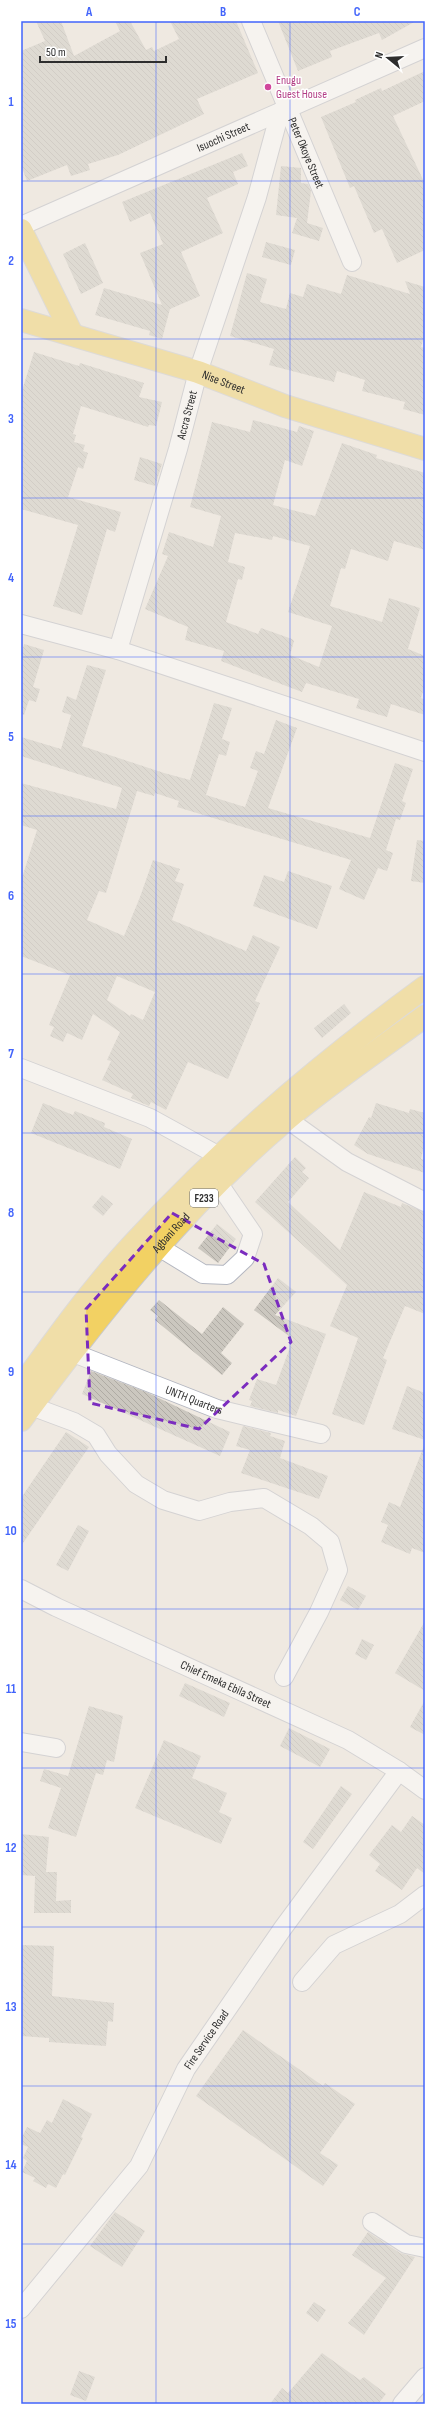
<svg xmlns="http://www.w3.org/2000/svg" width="446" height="2425" font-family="'Sofia Sans Condensed',sans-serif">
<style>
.building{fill:url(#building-back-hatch);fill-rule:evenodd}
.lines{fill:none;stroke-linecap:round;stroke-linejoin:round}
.minor-casing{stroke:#b4b7c1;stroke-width:20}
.major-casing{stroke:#c9c9c9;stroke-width:24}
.minor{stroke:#fff;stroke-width:18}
.major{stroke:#f2d163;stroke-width:22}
.marked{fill:none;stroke:#7b2cbf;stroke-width:3;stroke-dasharray:8 5;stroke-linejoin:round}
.grid{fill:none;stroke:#4264fb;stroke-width:1;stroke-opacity:0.55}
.hotel-dot{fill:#d1479c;stroke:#fff;stroke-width:1.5}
.labels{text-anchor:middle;stroke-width:3;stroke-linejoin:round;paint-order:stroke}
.shield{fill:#fff;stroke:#6d6d6d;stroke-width:1}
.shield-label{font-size:11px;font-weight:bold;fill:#2e2e2e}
.hotel-label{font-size:12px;fill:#b23c85;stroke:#fff;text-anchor:start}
.street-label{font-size:12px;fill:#2e2e2e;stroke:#fff}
.neatline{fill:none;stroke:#4264fb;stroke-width:1.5}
.grid-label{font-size:13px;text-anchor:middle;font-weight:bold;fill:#4264fb}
</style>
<defs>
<pattern id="building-back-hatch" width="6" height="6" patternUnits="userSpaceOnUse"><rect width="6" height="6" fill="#cbc7bf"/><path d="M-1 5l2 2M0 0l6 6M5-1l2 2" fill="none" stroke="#afaba4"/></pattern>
</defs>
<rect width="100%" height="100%" fill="#efe9e1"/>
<g class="building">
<polygon points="36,21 61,21 74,56 120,31 115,21 130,21 146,50 152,47 154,51 179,39 170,21 236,21 258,73 197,99 204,114 118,155 88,164 90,170 71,176 67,165 27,181 21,165 21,51 45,41"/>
<polygon points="278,21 416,21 382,40 379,33 330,51 332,57 298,71"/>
<polygon points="425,71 425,101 393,116 425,184 425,250 397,263 382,229 374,233 354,186 350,188 321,117 356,102 355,100 381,88 382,91"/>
<polygon points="242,153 248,166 233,172 238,184 207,198 223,233 181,252 200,296 170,309 162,339 149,335 150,331 95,315 104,288 162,305 140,253 163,244 150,213 130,222 122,202"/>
<polygon points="281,166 301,168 301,183 308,184 311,191 307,223 323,228 319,241 292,233 297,218 276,215"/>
<polygon points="266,242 295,250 291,265 262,257"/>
<polygon points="85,243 103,283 81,294 63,254"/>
<polygon points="247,273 267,279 260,302 286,309 290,293 303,297 307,284 341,294 347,275 410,294 405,281 425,287 425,333 421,347 425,348 425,415 403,409 405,402 362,391 365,380 337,371 334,382 269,365 274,349 230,336"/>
<polygon points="34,352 79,366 80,363 144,383 139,397 162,402 156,426 149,425 148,427 81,406 73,434 76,435 74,442 85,445 83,451 88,453 83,469 78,467 68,497 121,512 115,532 107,529 82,615 53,606 78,525 21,509 21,394"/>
<path d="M253 420 297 432 299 426 314 431 302 466 285 460 273 505 315 516 342 443 377 455 376 458 425 473V550L394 541 388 561 351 549 345 569 341 568 330 606 382 622 389 598 420 608 408 649 425 656V685L421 698 425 700V715L391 704 387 717 356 708 359 699 306 683 302 692 221 661 224 651 185 640 188 627 145 609 168 556 162 554 169 532 213 547 221 516 190 507 212 422 250 432ZM235 533 272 540 273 536 310 546 288 612 332 626 319 667 290 655 294 641 292 639 261 628 258 634 226 622 238 579 242 580 245 567 228 562Z"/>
<polygon points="140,457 162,464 155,486 134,480"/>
<polygon points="24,644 44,650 33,687 40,689 36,702 29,700 24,715 21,714 21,655"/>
<path d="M87 665 106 670 82 746 164 773 190 780 214 703 232 708 222 739 230 742 226 756 219 754 206 795 245 807 258 771 250 768 256 751 264 754 276 720 297 728 268 808 370 838 395 763 413 769 402 801 406 803 400 820 396 819 386 850 393 853 387 871 378 868 364 900 339 889 351 860 177 807 179 801 155 793 154 796 137 791 106 893 99 891 87 920 124 936 140 897 153 860 180 869 175 881 184 884 172 920 246 951 253 935 280 947 255 1001 260 1003 228 1079 188 1062 166 1110 151 1102 149 1106 131 1098 133 1094 102 1080 111 1061 107 1060 120 1032 93 1014 82 1040 67 1033 63 1042 50 1036 54 1027 49 1025 70 975 21 956V881L37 830 21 825V783L116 809 122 788 21 756V737L61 749 71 715 62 712 67 696 76 700ZM117 976 155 992 143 1020 131 1014 130 1016 107 1000Z"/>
<polygon points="417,840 425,841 425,883 411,881"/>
<polygon points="288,871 332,886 317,929 253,906 264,875 284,882"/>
<polygon points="344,1004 351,1013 322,1038 314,1028"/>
<polygon points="43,1103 73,1115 75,1111 105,1123 104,1127 132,1139 120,1169 31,1133"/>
<polygon points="376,1103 409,1113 410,1109 425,1113 425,1141 421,1159 425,1160 425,1173 368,1154 354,1145 369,1117 371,1118"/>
<polygon points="295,1157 306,1168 302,1172 309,1178 288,1202 340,1250 364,1192 401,1207 402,1203 425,1212 425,1314 405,1306 383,1358 387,1360 364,1425 332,1414 358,1338 330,1326 347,1285 255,1202"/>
<polygon points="102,1195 113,1204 103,1216 92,1207"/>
<polygon points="217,1224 236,1239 218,1263 198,1248"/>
<polygon points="278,1278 296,1292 275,1315 326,1334 296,1416 278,1410 278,1413 250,1406 252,1401 249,1400 257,1379 276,1385 293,1339 254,1310"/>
<polygon points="159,1300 202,1334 223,1307 244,1324 221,1353 232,1363 222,1375 155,1320 158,1316 150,1310"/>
<polygon points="91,1371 146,1392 230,1432 220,1456 82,1394"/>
<polygon points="407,1386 425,1393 425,1440 392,1429"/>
<polygon points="243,1426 271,1433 270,1436 285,1441 280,1458 328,1476 319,1499 241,1473 250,1450 236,1446"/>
<polygon points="66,1432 89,1447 21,1546 21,1498"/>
<polygon points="424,1446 425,1553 412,1548 410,1554 381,1542 388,1525 381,1522 389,1502 400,1507"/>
<polygon points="78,1525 89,1531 68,1571 56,1565"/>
<polygon points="348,1586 366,1596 358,1610 340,1600"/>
<polygon points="425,1621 425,1691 395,1673"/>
<polygon points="362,1639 374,1645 366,1660 355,1654"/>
<polygon points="185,1683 230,1703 224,1717 179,1696"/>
<polygon points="425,1700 425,1735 410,1727"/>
<polygon points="89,1706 123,1716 114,1762 107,1760 103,1775 96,1773 76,1837 48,1828 61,1788 40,1781 44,1769 68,1776"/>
<polygon points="289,1728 330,1749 320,1767 280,1746"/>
<polygon points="164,1740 201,1756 192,1778 227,1793 219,1812 232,1818 221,1844 135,1808"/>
<polygon points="341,1786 352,1794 313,1849 303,1842"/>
<polygon points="412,1816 425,1825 425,1874 417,1868 402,1890 375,1871 380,1864 369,1855 392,1825 401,1832"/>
<polygon points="21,1834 49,1837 46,1872 57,1872 56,1901 71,1900 71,1913 34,1913 35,1876 21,1875"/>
<polygon points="21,1945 54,1946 52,1996 114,2003 113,2022 108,2021 106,2046 49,2042 49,2038 21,2036"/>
<polygon points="243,2030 323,2086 325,2083 355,2104 320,2153 338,2165 323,2186 196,2096"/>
<polygon points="63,2099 92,2114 81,2137 83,2138 65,2175 63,2174 56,2188 48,2184 46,2188 33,2181 35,2178 22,2172 27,2161 23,2158 28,2147 21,2144 21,2139 27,2127 40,2133 47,2120 52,2123"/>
<polygon points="115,2212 145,2231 122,2267 90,2246"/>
<polygon points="368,2232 400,2253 415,2257 364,2335 348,2323 386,2278 352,2255"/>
<polygon points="314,2302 326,2310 318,2322 306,2313"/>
<polygon points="322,2353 360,2380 364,2377 386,2394 378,2404 270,2404 282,2388 288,2393"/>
<polygon points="79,2371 95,2377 86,2401 70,2395"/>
</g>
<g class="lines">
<defs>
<g id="minor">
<path id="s1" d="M251 21 352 262"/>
<path id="s2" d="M21 226 425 48"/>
<polyline points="21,624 118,650 425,752"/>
<path id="s3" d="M118 650 178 449 198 372 257 197 280 112"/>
<polyline points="21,1068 150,1118 219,1156"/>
<polyline points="287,1119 347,1162 425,1202"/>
<polyline points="159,1247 203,1274 227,1275 245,1258 253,1234 219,1184"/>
<path id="s4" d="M71 1352 217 1409 321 1434"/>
<polyline points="31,1406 74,1422 96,1435 108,1454 136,1484 163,1500 199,1511 230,1502 264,1498 311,1526 330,1542 338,1570 319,1612 284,1677"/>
<path id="s5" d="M21 1589 56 1607 348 1740 399 1771 425 1790"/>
<polyline points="21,1742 56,1748"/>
<polyline points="302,1982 334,1945 400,1914 425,1895"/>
<polyline points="372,2222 406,2244 425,2248"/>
<path id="s6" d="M21 2309 139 2166 186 2069 283 1928 399 1771"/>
<polyline points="402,2404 425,2377"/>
</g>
<g id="major">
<polyline points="21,230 72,334"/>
<path id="s7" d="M21 320 198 372 285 406 425 449"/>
<path d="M21 1387C57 1337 93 1287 135 1242 222 1147 321 1063 425 987"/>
<path id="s8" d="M21 1420C100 1313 185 1205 287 1119 331 1082 379 1050 425 1016"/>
</g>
</defs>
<use href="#minor" class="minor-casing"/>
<use href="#major" class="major-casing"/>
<use href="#minor" class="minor"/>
<use href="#major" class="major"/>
</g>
<path d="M0 0H446V2425H0ZM172 1213 264 1264 291 1342 199 1429 90 1403 86 1309Z" fill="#efe9e1" fill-opacity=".55" fill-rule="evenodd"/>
<path class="marked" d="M172 1213 264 1264 291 1342 199 1429 90 1403 86 1309Z"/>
<path class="grid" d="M156 21V2404M290 21V2404M21 181H425M21 339H425M21 498H425M21 657H425M21 816H425M21 974H425M21 1133H425M21 1292H425M21 1451H425M21 1609H425M21 1768H425M21 1927H425M21 2086H425M21 2244H425"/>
<circle class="hotel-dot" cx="268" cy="87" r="4"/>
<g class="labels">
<rect class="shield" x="190" y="1189" width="28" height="18" rx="3"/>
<g class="shield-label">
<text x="204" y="1202">F233</text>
</g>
<g class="hotel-label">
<text x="276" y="84">Enugu<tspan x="276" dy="14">Guest House</tspan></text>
</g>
<g class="street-label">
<text dy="4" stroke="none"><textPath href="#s2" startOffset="221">Isuochi Street</textPath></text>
<text dy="4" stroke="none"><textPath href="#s1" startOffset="143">Peter Okoye Street</textPath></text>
<text dy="4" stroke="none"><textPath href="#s7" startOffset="212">Nise Street</textPath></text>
<text dy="4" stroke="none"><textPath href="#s3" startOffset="245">Accra Street</textPath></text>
<text dy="4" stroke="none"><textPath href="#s8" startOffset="240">Agbani Road</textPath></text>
<text dy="4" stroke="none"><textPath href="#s4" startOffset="132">UNTH Quarters</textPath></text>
<text dy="4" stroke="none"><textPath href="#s5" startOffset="226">Chief Emeka Ebila Street</textPath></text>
<text dy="4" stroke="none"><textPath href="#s6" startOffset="329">Fire Service Road</textPath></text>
</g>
</g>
<rect width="446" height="2425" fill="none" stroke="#ffffff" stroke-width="44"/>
<g transform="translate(388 58) rotate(288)" stroke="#ffffff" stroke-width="3" paint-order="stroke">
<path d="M0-3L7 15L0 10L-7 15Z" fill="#2e2e2e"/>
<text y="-6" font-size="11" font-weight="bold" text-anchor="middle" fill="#2e2e2e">N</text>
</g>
<path d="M40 56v6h126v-6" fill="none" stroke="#2e2e2e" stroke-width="2"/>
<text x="46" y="56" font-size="12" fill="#2e2e2e" stroke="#ffffff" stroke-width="3" paint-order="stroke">50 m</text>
<rect x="22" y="22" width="402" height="2381" class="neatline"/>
<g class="grid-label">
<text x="89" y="16">A</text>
<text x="223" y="16">B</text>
<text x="357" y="16">C</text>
<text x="11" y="106">1</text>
<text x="11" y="265">2</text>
<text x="11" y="423">3</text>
<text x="11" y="582">4</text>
<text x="11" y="741">5</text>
<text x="11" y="900">6</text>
<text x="11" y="1058">7</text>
<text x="11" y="1217">8</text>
<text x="11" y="1376">9</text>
<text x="11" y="1535">10</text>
<text x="11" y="1693">11</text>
<text x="11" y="1852">12</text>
<text x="11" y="2011">13</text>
<text x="11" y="2169">14</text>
<text x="11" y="2328">15</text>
</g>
</svg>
